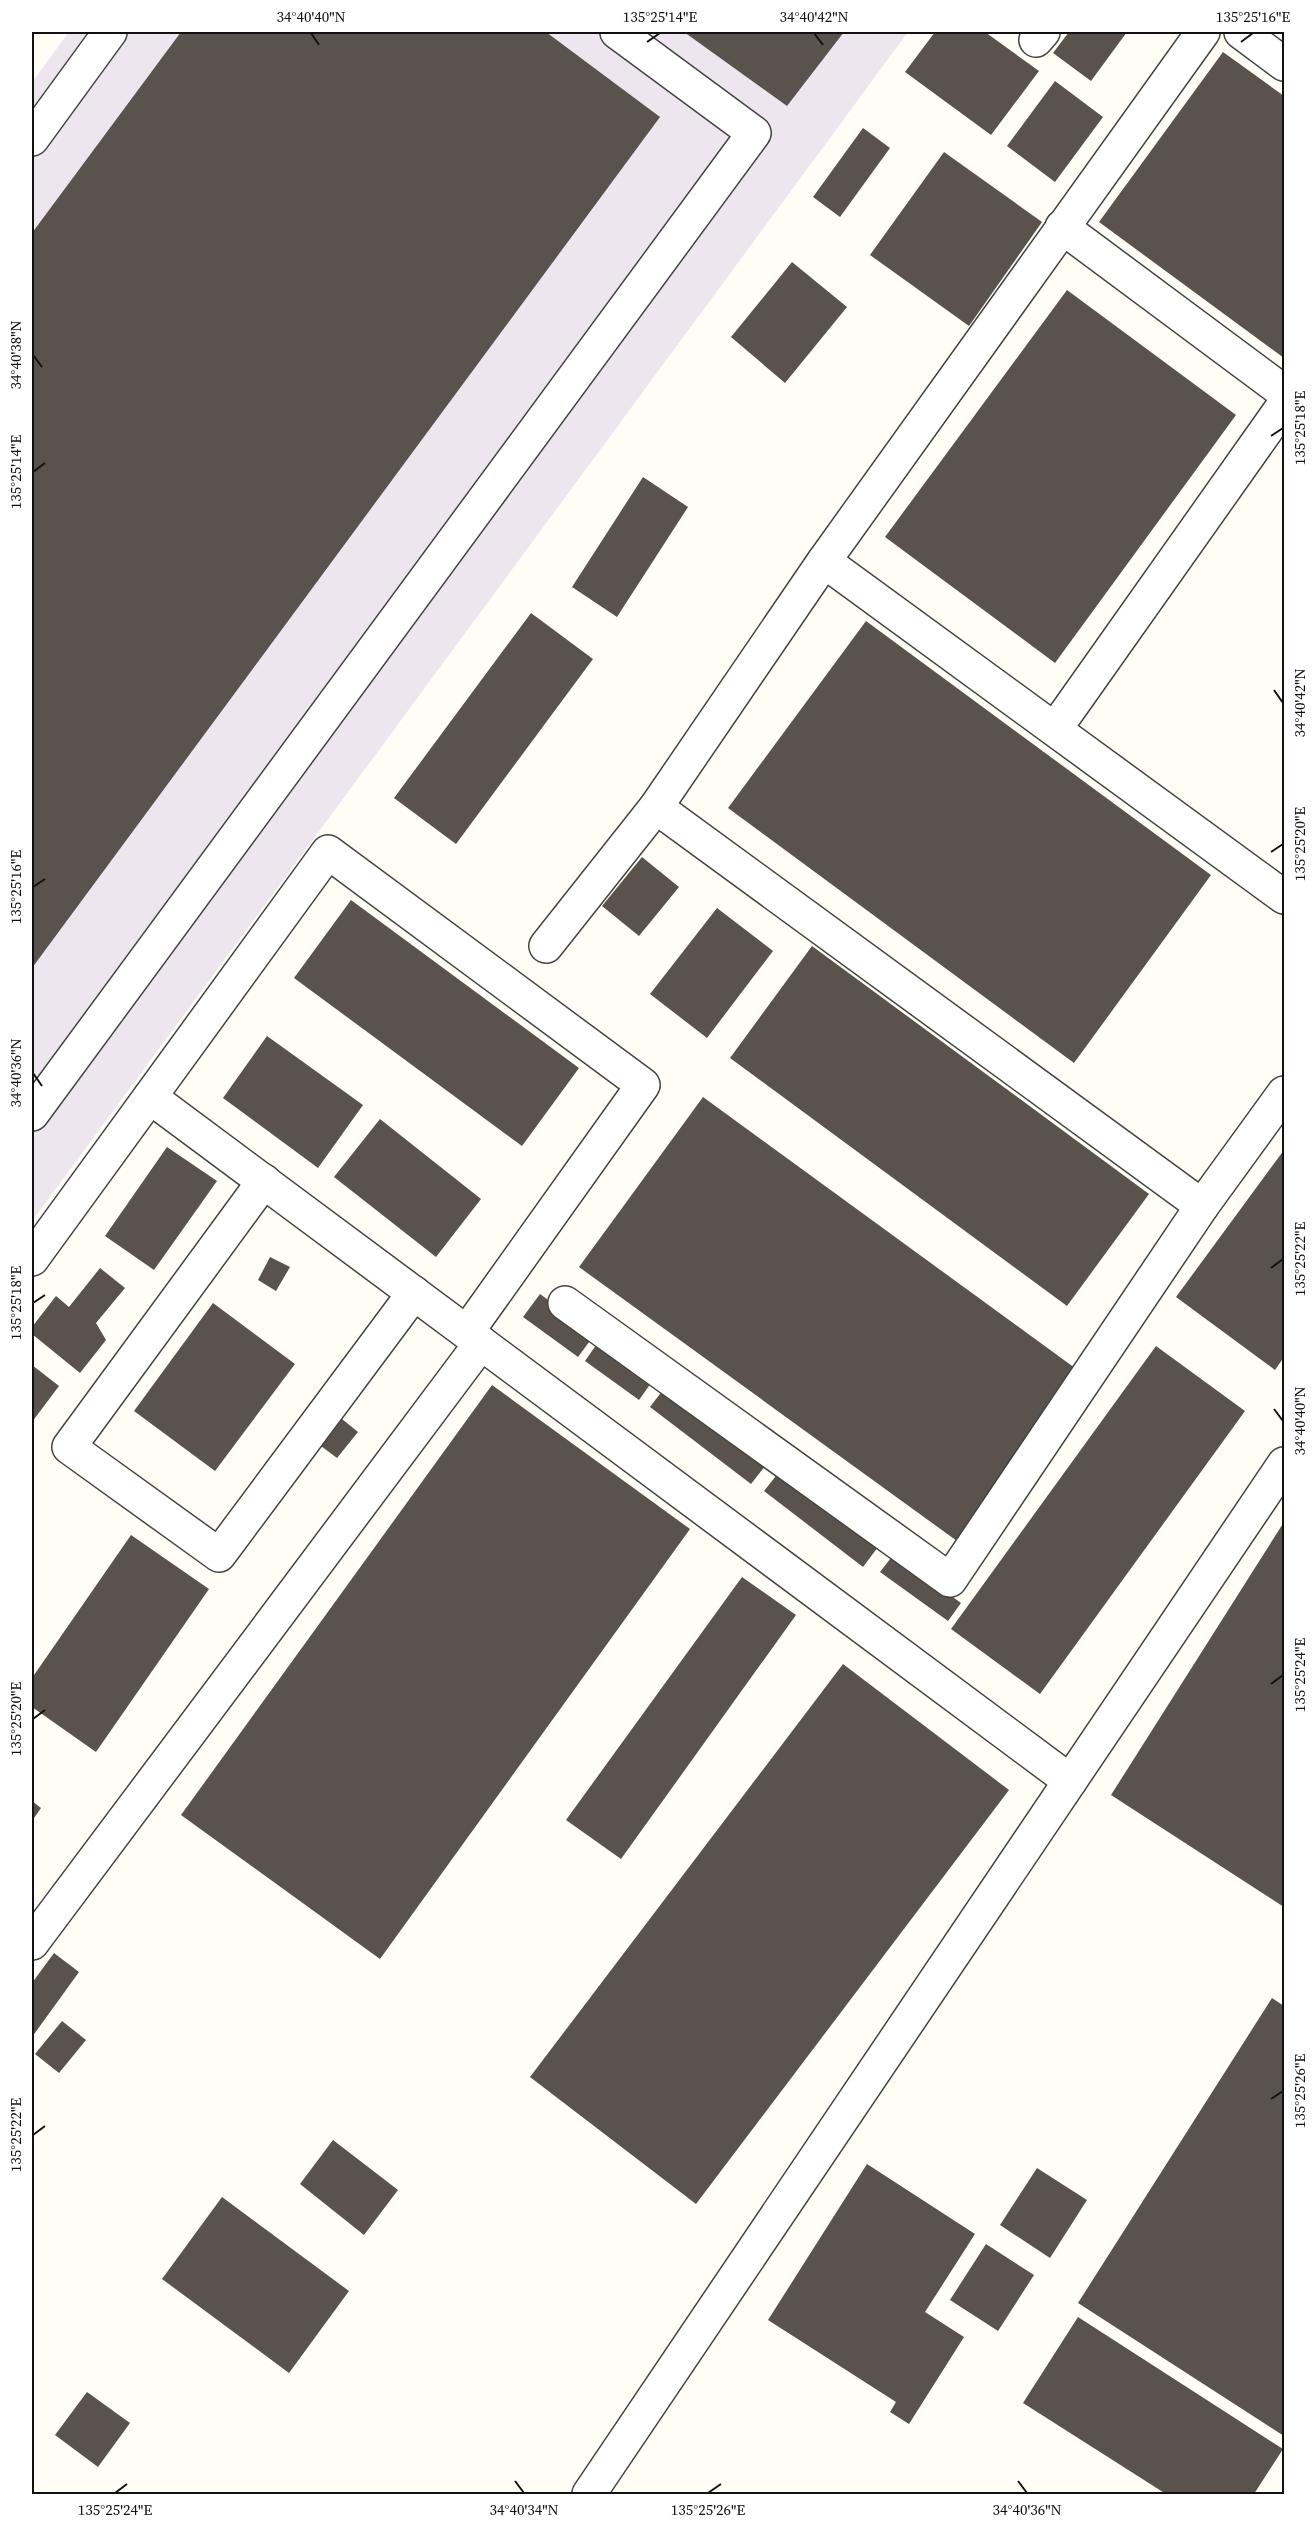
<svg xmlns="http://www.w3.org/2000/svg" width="1316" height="2526" font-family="'Source Serif 4',serif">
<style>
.industrial{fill:#eee6ef}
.building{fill:#5a524d}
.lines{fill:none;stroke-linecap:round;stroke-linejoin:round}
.minor-casing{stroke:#444;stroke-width:36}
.minor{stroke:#fff;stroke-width:33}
.ticks{fill:none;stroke:#111;stroke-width:2}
.neatline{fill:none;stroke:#111;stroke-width:2}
.ticks-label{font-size:15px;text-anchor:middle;fill:#111}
</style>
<rect width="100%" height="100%" fill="#fffdf5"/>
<polygon class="industrial" points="69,32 908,32 32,1221 32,82"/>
<g class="building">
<polygon points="181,32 546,32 660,117 32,968 32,233"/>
<polygon points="684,32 844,32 787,106"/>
<polygon points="935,32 985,32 1039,71 991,135 905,72"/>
<polygon points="1069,32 1127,32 1091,81 1053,53"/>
<polygon points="1223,52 1284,96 1284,358 1099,222"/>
<polygon points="1055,81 1103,117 1055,182 1007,146"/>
<polygon points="863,128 890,148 840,217 813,197"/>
<polygon points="944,152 1042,222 969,326 870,255"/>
<polygon points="792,262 847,307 785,383 731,337"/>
<polygon points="1067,290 1236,415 1055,663 885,537"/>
<polygon points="643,477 688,507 617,617 572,587"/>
<polygon points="531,613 593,659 456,844 394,798"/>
<polygon points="866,621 1211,875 1074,1063 728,808"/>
<polygon points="642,857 679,887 639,936 602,906"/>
<polygon points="351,900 579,1068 522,1146 294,978"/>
<polygon points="717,908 773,951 707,1038 650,994"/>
<polygon points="812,946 1149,1194 1067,1306 730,1058"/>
<polygon points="267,1036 363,1105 318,1168 223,1098"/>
<polygon points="703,1097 1079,1371 957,1541 579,1267"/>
<polygon points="380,1119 481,1199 436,1257 334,1177"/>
<polygon points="167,1147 217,1181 154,1270 105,1236"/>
<polygon points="1284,1150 1284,1357 1275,1370 1176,1297"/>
<polygon points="270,1257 290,1267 276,1291 258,1280"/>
<polygon points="100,1268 125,1288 96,1323 106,1340 80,1373 32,1334 32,1327 56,1296 69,1307"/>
<polygon points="540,1294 595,1334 578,1357 523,1317"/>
<polygon points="213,1303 295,1364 215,1471 134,1411"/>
<polygon points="601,1338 656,1376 639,1400 585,1361"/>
<polygon points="1156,1346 1245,1411 1040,1694 951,1629"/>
<polygon points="32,1365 59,1386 32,1422"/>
<polygon points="669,1382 770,1460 751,1484 650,1407"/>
<polygon points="492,1385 690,1529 380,1959 181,1815"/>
<polygon points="342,1419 358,1432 337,1458 321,1446"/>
<polygon points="783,1467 881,1543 863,1567 764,1491"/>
<polygon points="1284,1522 1284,1907 1111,1795"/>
<polygon points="131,1535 209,1589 96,1752 32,1707 32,1678"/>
<polygon points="894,1554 961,1603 948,1621 880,1572"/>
<polygon points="742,1577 796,1615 621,1859 566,1820"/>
<polygon points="843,1664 1009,1790 696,2204 530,2077"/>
<polygon points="32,1801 41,1808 32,1821"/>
<polygon points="54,1953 79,1972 32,2037 32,1983"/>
<polygon points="1272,1998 1284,2006 1284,2436 1078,2303"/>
<polygon points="62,2021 86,2040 59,2073 35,2054"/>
<polygon points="333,2140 398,2190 364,2235 300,2184"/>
<polygon points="867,2164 975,2234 925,2312 964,2337 909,2424 890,2412 896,2402 768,2320"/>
<polygon points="1037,2168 1087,2200 1050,2258 1000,2225"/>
<polygon points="222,2197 349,2291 289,2373 162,2279"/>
<polygon points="986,2244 1034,2275 998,2331 950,2300"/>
<polygon points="1078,2317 1283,2449 1254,2494 1166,2494 1023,2403"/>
<polygon points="87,2392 130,2423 98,2467 55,2435"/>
</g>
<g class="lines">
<defs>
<g id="minor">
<polyline points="1241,32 1284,64"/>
<polyline points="1036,40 1043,32"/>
<polyline points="32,139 110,32"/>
<polyline points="1062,227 1284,392"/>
<polyline points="824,561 1284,897"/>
<polyline points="1055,729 1284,405"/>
<polyline points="656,807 1202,1206"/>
<polyline points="546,946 656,807 824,561 1203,32"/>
<polyline points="150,1097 1070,1781"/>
<polyline points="32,1114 754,133 617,32"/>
<polyline points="264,1181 69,1447 219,1555 414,1293"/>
<polyline points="32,1259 328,852 643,1085 467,1332"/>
<polyline points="565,1303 950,1580 1202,1206 1284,1093"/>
<polyline points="32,1943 481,1343"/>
<polyline points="589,2494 1284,1464"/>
</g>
</defs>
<use href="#minor" class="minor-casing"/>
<use href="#minor" class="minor"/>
</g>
<path class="ticks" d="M311 33 319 45M814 33 823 45M647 42 660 33M1241 42 1253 33M33 355 42 367M1271 436 1283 428M33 472 45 463M1274 690 1283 703M1271 852 1283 844M33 887 45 879M33 1073 42 1086M1271 1268 1283 1259M33 1303 45 1295M1274 1409 1283 1421M1271 1684 1283 1675M33 1719 45 1710M1271 2099 1283 2091M33 2135 45 2126M515 2481 524 2493M1018 2481 1027 2493M115 2493 127 2484M708 2493 721 2484"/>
<rect width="1316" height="2526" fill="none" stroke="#ffffff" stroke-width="66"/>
<rect x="33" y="33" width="1250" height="2460" class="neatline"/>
<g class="ticks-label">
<text x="311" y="22">34°40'40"N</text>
<text x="660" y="22">135°25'14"E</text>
<text x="814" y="22">34°40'42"N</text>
<text x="1253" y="22">135°25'16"E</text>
<text transform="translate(16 355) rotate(-90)" y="5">34°40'38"N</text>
<text transform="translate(1300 428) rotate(-90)" y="5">135°25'18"E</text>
<text transform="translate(16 472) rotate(-90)" y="5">135°25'14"E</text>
<text transform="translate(1300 703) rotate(-90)" y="5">34°40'42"N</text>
<text transform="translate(1300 844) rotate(-90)" y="5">135°25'20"E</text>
<text transform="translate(16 887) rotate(-90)" y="5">135°25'16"E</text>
<text transform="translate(16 1073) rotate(-90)" y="5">34°40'36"N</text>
<text transform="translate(1300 1259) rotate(-90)" y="5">135°25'22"E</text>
<text transform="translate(16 1303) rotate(-90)" y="5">135°25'18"E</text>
<text transform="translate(1300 1421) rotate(-90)" y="5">34°40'40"N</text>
<text transform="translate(1300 1675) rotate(-90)" y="5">135°25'24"E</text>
<text transform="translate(16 1719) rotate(-90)" y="5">135°25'20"E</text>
<text transform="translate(1300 2091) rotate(-90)" y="5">135°25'26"E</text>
<text transform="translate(16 2135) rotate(-90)" y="5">135°25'22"E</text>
<text x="115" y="2515">135°25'24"E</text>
<text x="524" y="2515">34°40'34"N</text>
<text x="708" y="2515">135°25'26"E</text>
<text x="1027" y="2515">34°40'36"N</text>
</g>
</svg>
